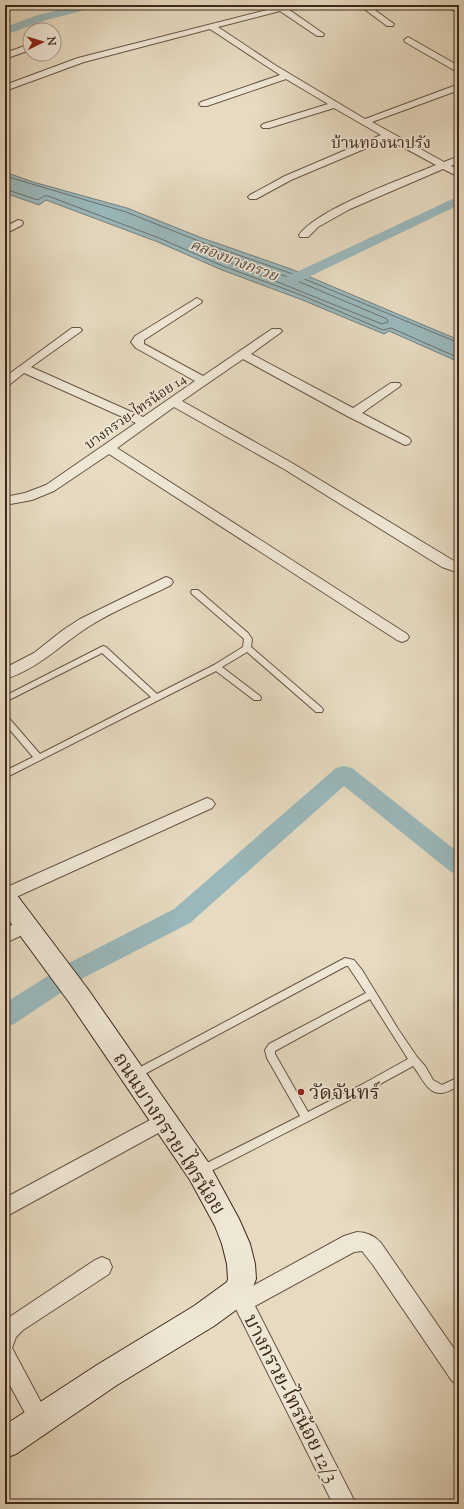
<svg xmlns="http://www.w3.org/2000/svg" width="464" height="1509" font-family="'Sorts Mill Goudy','Noto Serif Thai',serif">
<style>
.water{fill:#9ab8bc;stroke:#757e7c}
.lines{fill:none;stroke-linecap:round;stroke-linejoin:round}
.shore{stroke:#6c706c;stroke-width:1}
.canal{fill:#9ab8bc;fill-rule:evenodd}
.lane-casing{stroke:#685445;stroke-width:2}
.street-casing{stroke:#685445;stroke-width:2}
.secondary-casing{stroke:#3e281c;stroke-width:2}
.lane{fill:#efe7d6;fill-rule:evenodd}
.street{fill:#efe7d6;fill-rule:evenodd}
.secondary{fill:#efe7d6;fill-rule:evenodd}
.poi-dot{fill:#8f2418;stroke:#efe7d6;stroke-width:1.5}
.labels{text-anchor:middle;stroke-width:3.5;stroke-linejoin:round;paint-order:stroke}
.far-street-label{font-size:14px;fill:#3e281c;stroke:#efe7d6}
.far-water-label{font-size:15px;font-style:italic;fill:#554c44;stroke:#efe7d6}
.far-quarter-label{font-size:16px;fill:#3e281c;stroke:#efe7d6}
.near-poi-label{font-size:20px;fill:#3e281c;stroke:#efe7d6;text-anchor:start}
.near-street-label{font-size:20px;fill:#3e281c;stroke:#efe7d6}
</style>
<rect width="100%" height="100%" fill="#e6dac0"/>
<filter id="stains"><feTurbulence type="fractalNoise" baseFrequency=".005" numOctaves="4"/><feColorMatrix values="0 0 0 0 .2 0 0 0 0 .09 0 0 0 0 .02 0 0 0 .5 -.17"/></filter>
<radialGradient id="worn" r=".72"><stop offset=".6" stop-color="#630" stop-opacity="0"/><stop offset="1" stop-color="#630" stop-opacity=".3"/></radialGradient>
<polygon class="water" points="5,172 33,182 127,208 202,238 291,269 459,340 459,362 389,331 384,334 300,299 222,270 158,242 46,200 39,205 5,193"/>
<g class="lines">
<g class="shore">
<polyline points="5,176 126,212 201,242 290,273 459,343"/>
<polyline points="5,189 38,200 44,196 48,196 159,238 223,266 301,295 383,330 391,328 459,358"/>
<polygon points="210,250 288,277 387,319 388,322 382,324 208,254 208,251"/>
</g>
<g class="canal">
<polygon points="78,5 99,5 97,7 46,20 5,35 5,27 38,15"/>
<polygon points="459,196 459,205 294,284 289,285 284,284 282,281 284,278"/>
<polygon points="344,766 352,768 459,853 459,875 451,872 344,786 190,923 83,978 14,1024 5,1027 5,1003 67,964 174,909 336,768"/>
</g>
<defs>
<g id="lane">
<polygon points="192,590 198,590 248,633 252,639 251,647 322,708 323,710 322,712 316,712 247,652 222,667 260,696 261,698 260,700 254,700 216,671 5,778 5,771 33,757 5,724 5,716 8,717 40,754 151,697 102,653 5,702 5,696 103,646 106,647 157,694 214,665 243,647 244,639 242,637 192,594 191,592"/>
<path d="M345 958 354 960 362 970 398 1029 417 1057 425 1066 433 1080 442 1085 459 1077V1086C454 1088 447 1093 441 1093 427 1094 421 1075 413 1066L369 1090 205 1174 201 1176 197 1174 196 1171 197 1168 300 1116 267 1058 265 1050 269 1044 366 993 348 966H346L139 1077 136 1078 133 1077 131 1074 133 1071ZM370 999 408 1059 363 1084 308 1112 275 1054V1051Z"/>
</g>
<g id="street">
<path d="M272 5H299L288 9 324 34 323 36H317L280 11 218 27 275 65 365 119 459 84V90L372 122 444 162 459 156V162L451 166 459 170V177L443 169 350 209 318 227 308 237H300L299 235C319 208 403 179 436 165L388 139 291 180 256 199H250L248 197 250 195 285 176 381 135 334 108 269 128H263L261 126 263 124 328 104 286 79 207 106H201L199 104 201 102 280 75 210 29 84 62 5 91V85L78 58 275 8Z"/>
<polygon points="359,5 368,5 394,24 393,26 387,26"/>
<polygon points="446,5 456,5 459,7 459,11 454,11"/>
<polygon points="408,37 459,66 459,73 405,42 404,40"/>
<polygon points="30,44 30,50 5,59 5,53"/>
<polygon points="18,220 22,221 23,223 22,225 5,234 5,227"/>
<polygon points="197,298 202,301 201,303 144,340 144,344 203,376 272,329 280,329 282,331 280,333 251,354 353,408 391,383 399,383 401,385 399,387 362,413 409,438 411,441 409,444 405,445 349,417 243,359 182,401 292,463 459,564 459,573 442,567 284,469 174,407 117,448 407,634 409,637 407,640 402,642 397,640 109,454 54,491 32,500 5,505 5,497 25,493 46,485 136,423 24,373 9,385 5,386 5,377 72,328 80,328 82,330 80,332 31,367 143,417 195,381 136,348 131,342 135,336"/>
<path d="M166 577 171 579 173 582 171 585C144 599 114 610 88 627 60 645 38 669 5 679V668L34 653 63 630 80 619Z"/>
<polygon points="207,798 212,800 215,804 212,808 5,902 5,888"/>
<polygon points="25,919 31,921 33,926 31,931 5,943 5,928"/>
<polygon points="165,1112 171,1114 174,1120 171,1126 5,1217 5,1198"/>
<path d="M357 1232C366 1232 375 1236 381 1243L459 1356V1384L452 1381 373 1265 362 1251 354 1252 255 1306 356 1504H333L228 1293 231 1286 238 1283 245 1286 247 1289 344 1236Z"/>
<polygon points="102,1257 109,1260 112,1267 109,1274 23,1330 16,1337 12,1348 50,1419 46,1426 39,1430 32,1426 5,1376 5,1320 95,1260"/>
</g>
<polygon id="secondary" points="5,888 13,890 87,988 208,1162 239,1219 250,1244 255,1264 256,1279 247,1302 214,1326 117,1385 16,1454 5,1458 5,1425 97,1365 194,1306 227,1282 228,1279 227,1264 222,1244 215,1226 190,1180 69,1002 5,915"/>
</defs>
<use href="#lane" class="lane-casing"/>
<use href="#street" class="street-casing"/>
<use href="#secondary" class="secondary-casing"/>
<use href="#lane" class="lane"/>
<use href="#street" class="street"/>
<use href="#secondary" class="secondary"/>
</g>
<circle class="poi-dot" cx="301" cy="1092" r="4"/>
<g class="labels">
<g class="far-street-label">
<text transform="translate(135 411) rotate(-35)" y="5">บางกรวย-ไทรน้อย 14</text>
</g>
<g class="far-water-label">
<text transform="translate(234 260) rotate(21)" y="5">คลองบางกรวย</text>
</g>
<g class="far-quarter-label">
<text x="381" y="148">บ้านทองนาปรัง</text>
</g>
<g class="near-poi-label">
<text x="309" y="1099">วัดจันทร์</text>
</g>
<g class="near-street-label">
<text transform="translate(170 1133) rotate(57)" y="7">ถนนบางกรวย-ไทรน้อย</text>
<text transform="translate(292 1398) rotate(63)" y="7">บางกรวย-ไทรน้อย 12/3</text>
</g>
</g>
<rect width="464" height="1509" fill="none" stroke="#e6dac0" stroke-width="20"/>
<rect x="6" y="6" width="452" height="1497" fill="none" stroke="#3e281c" stroke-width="2"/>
<rect x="10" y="10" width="444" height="1489" fill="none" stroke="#3e281c"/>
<g transform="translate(42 42) rotate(85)"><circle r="19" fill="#efe7d6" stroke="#a89b8c"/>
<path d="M0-3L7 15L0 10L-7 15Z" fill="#8f2418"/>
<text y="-6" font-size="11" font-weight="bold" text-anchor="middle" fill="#3e281c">N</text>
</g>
<rect width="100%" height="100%" filter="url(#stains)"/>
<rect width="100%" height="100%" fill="url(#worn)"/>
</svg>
